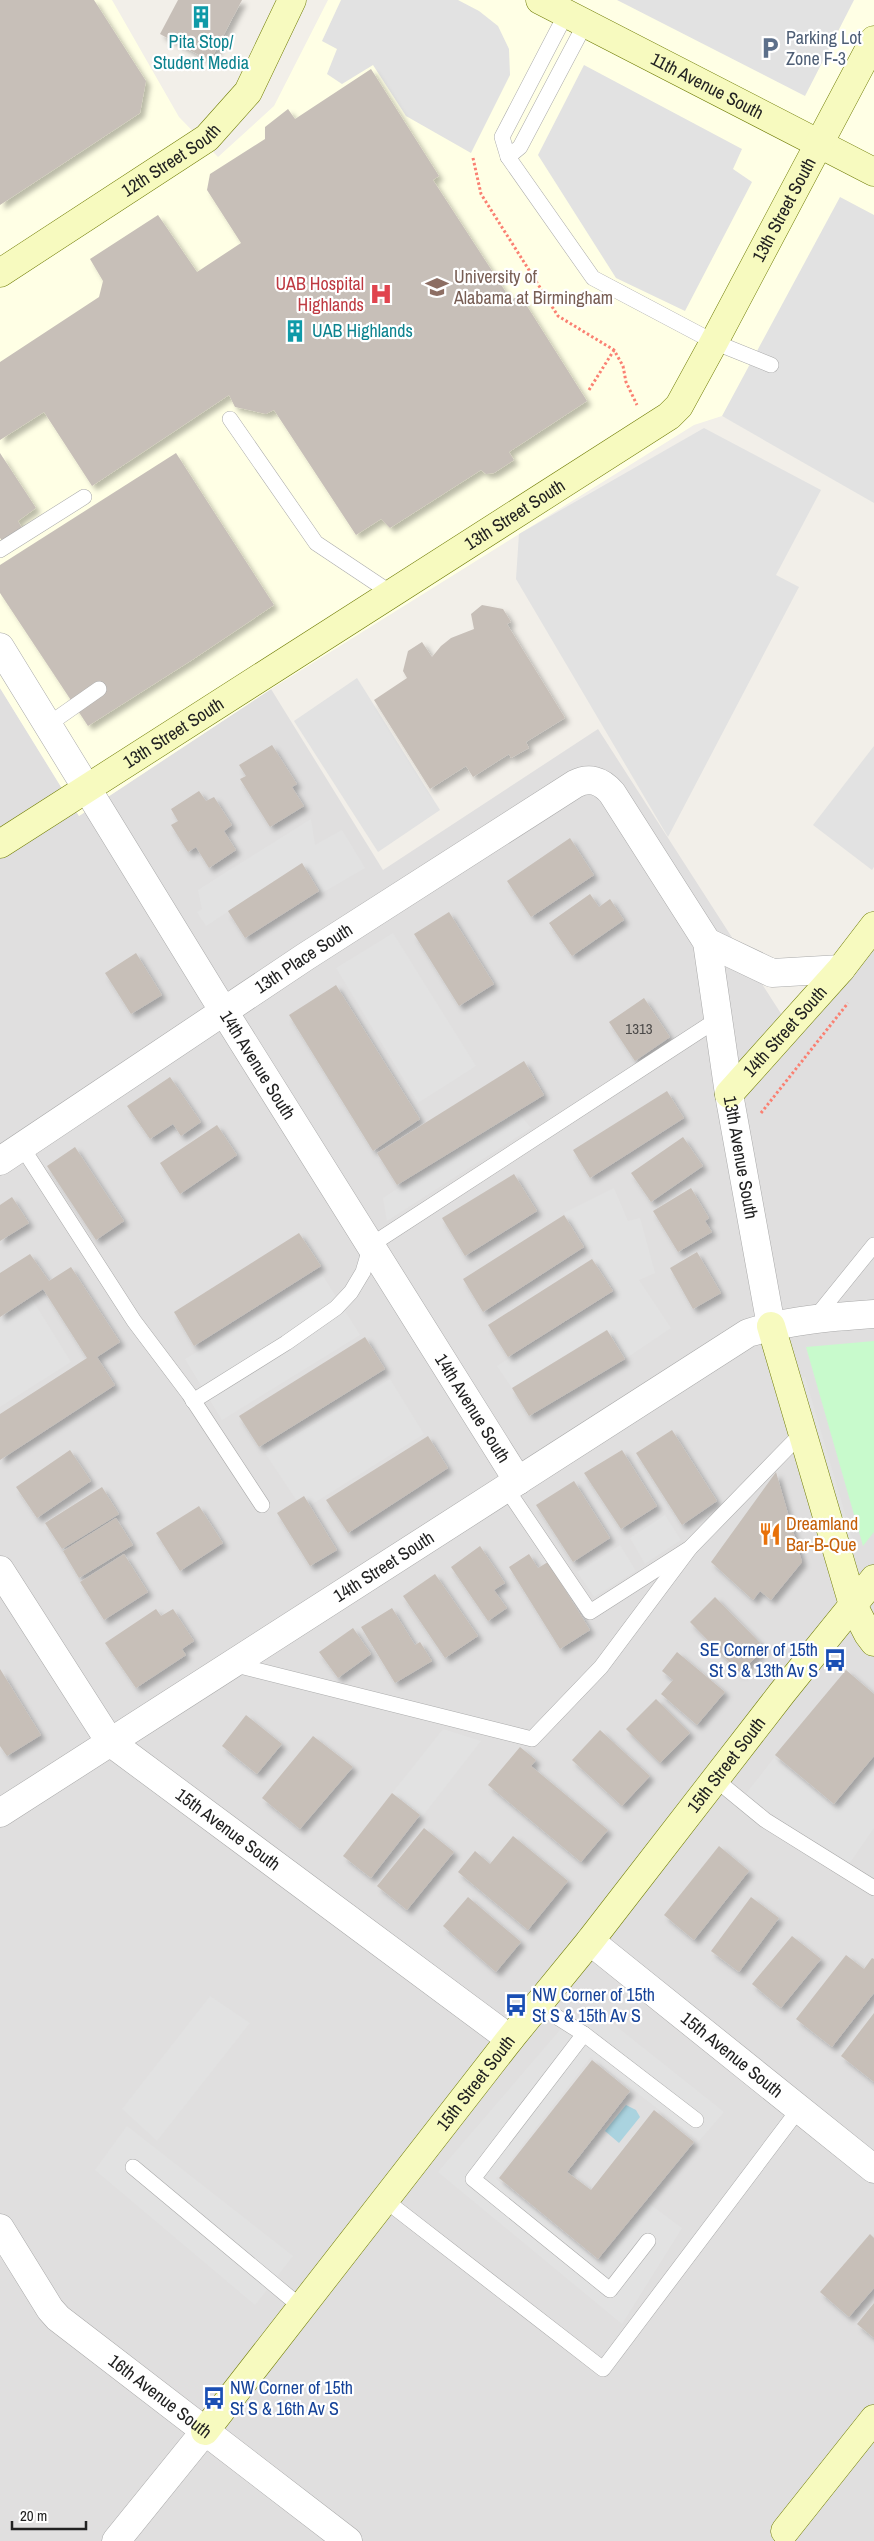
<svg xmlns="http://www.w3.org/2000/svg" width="874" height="2541" font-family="'Archivo Narrow',sans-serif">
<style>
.residential{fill:#e0dfdf}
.education{fill:#ffffe5}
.park{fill:#c8facc}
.parking{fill:#e2e2e2}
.water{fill:#aad3df}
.building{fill:#c7bfb8;filter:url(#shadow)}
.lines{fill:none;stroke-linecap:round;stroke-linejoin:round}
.lane-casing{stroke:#a9a9a9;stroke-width:16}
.street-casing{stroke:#a9a9a9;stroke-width:29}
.secondary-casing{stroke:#707d05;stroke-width:29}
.path{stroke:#fa8072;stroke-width:3;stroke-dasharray:2.5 2.5;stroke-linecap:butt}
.lane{stroke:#fff;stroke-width:15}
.street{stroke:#fff;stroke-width:28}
.secondary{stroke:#f7fabf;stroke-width:28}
.labels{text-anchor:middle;stroke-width:4.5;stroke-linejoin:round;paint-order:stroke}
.number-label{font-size:15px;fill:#4b4948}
.service-label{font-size:18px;fill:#4e5e75;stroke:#fff;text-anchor:start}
.culture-label{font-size:18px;fill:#0d838f;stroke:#fff}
.street-label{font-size:18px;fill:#222;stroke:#fff}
.education-label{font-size:18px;fill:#785e54;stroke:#fff;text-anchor:start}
.health-label{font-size:18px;fill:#be3a42;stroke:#fff;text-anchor:end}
.food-label{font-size:18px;fill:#c56008;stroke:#fff;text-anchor:start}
.transit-label{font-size:18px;fill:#164399;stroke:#fff;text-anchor:start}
</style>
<defs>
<filter id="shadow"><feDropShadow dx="4.5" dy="4.5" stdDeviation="2.5" flood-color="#0004"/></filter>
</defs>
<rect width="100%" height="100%" fill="#f2efe9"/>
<polygon class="residential" points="0,688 79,816 271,689 383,870 598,729 789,1026 874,940 874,2541 0,2541"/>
<polygon class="education" points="0,0 112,0 179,117 218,157 274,106 328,0 874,0 874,495 722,416 694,425 271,689 79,816 0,688"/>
<polygon class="park" points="874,1341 874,1532 863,1546 806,1347"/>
<g class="parking">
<polygon points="341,0 458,0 479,11 498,26 509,49 510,75 471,153 406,116 373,65 342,84 327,74 337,49 322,41"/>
<polygon points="617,0 854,0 805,96"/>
<polygon points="584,65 742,149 733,169 752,182 685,311 616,278 538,155"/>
<polygon points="840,197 874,215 874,503 722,416"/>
<polygon points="704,428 821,490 776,575 799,587 668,837 516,579 519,534"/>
<polygon points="357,678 440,810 378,852 294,721"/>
<polygon points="874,746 874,867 872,870 813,825"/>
<polygon points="311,819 315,845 342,830 365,868 322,893 302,863 206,926 197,912 202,909 198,890"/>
<polygon points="393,933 476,1066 418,1103 336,968"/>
<polygon points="517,1111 531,1128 387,1221 383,1198"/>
<polygon points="614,1188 628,1221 640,1218 655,1273 639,1280 671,1328 625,1359 606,1330 512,1388 497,1366 615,1292 564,1213"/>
<polygon points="323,1276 360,1335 222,1420 185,1359"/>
<polygon points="32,1299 71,1362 0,1407 0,1319"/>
<polygon points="805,1377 853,1541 847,1543 798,1379"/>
<polygon points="390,1379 424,1434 303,1510 265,1453"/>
<polygon points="665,1515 681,1540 645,1564 630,1538"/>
<polygon points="620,1545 636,1571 594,1597 577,1572"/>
<polygon points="443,1729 481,1741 422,1817 392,1793"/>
<polygon points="774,1758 835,1808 874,1759 874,1828 847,1867 745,1795"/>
<polygon points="210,1996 250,2023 157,2141 122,2109"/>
<polygon points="597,2011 724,2112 699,2141 591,2057 496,2179 598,2262 648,2203 682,2228 622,2324 438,2172 572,2016 589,2019"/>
<polygon points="127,2126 293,2256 255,2305 95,2170"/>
</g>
<polygon class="water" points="626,2105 636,2110 640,2117 619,2143 605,2131"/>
<g class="building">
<polygon points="0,0 94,0 146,81 140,113 0,205"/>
<polygon points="178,0 242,0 210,61 160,34"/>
<polygon points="371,69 439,176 433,180 511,300 520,295 587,401 509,452 514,460 494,473 486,474 481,470 390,528 381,519 356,535 274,410 266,414 235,407 229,395 92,486 44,412 0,440 0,362 99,297 103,281 90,259 158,215 197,272 241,243 207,190 210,174 265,139 265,127 288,109 295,119"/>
<polygon points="0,453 36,508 18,521 22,528 3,542 0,538"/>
<polygon points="176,453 274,605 192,660 88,726 0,593 0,565"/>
<polygon points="482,605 503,609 511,622 507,624 565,718 526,742 529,748 511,758 509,754 473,777 466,766 430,789 374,700 407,678 403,671 408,651 422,642 432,657 441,646 451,638 474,629 471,614"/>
<polygon points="272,745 297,784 292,787 304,806 270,827 240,779 246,776 239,765"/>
<polygon points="199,791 206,801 214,797 232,825 224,831 236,850 209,868 196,847 188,852 171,825 178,821 171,809"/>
<polygon points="570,838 594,875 531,917 507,881"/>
<polygon points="302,863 319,891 245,938 228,911"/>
<polygon points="590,894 599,907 610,899 624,920 572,956 549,923"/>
<polygon points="449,912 494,984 459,1006 414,934"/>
<polygon points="136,953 162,995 131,1014 105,973"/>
<polygon points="336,985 420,1119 373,1151 289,1015"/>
<polygon points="644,998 670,1037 635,1061 609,1022"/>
<polygon points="524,1061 544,1095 397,1185 377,1153"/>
<polygon points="170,1077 201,1122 181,1136 173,1124 150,1139 127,1106"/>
<polygon points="667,1091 684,1118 590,1178 573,1150"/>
<polygon points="217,1125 237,1155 180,1194 160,1163"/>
<polygon points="683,1137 703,1166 651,1202 631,1173"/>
<polygon points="75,1147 124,1221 96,1240 47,1166"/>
<polygon points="514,1174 537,1211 465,1256 442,1218"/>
<polygon points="691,1188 709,1218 705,1221 712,1232 678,1252 653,1211"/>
<polygon points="12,1197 29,1223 0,1241 0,1205"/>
<polygon points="564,1215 584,1247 483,1312 463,1279"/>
<polygon points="299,1233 321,1266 194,1346 174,1312"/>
<polygon points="697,1252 721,1293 693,1309 670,1268"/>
<polygon points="30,1254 49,1281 71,1267 120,1342 97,1357 115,1385 0,1460 0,1414 87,1358 43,1289 0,1317 0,1273"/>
<polygon points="592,1259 613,1291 508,1357 488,1325"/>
<polygon points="607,1330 625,1359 529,1416 512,1388"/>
<polygon points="365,1337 385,1369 259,1447 239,1416"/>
<polygon points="672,1430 717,1501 682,1525 636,1453"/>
<polygon points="428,1436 448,1468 348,1533 326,1500"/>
<polygon points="70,1450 91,1481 37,1518 16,1487"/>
<polygon points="622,1450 657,1506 621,1529 584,1473"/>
<polygon points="776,1472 802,1562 771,1600 760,1591 753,1600 711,1562"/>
<polygon points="574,1481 610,1538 573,1562 536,1505"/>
<polygon points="102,1487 119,1514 62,1549 45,1523"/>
<polygon points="304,1496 337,1550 310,1566 277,1513"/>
<polygon points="199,1506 223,1543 180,1571 156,1533"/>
<polygon points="116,1518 133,1545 79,1578 63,1551"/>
<polygon points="480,1546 505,1583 494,1590 507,1608 488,1621 451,1567"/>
<polygon points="124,1554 148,1592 104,1620 80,1582"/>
<polygon points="529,1554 538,1568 548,1562 590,1630 560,1649 509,1567"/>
<polygon points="435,1574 478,1636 445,1658 403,1596"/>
<polygon points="715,1597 765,1648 740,1673 690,1622"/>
<polygon points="392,1608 415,1645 420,1642 432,1661 395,1683 361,1627"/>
<polygon points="156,1609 161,1616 173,1609 194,1641 182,1649 186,1655 136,1688 105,1643"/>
<polygon points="353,1628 371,1654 338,1678 319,1652"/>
<polygon points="677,1652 725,1692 697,1725 661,1694 673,1680 662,1671"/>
<polygon points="0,1669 41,1735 7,1756 0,1746"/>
<polygon points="846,1670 874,1694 874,1756 834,1804 775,1755"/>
<polygon points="656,1699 690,1733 660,1763 626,1729"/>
<polygon points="246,1715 282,1744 257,1774 222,1746"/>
<polygon points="600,1730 650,1776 622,1806 572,1760"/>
<polygon points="313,1736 353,1767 300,1829 262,1798"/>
<polygon points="520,1747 536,1760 531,1766 608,1830 581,1862 488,1785"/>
<polygon points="392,1793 420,1815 371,1878 343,1856"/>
<polygon points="424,1828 454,1852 407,1910 377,1886"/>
<polygon points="513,1836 568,1881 528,1930 458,1872 475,1851 490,1864"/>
<polygon points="719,1846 749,1871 694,1940 664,1915"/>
<polygon points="468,1897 521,1942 496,1972 443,1926"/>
<polygon points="751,1897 779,1918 739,1972 711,1951"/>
<polygon points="792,1936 821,1959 781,2008 752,1984"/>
<polygon points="846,1955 864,1969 872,1958 874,1959 874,1993 832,2047 796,2019"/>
<polygon points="874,2013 874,2082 841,2056"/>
<polygon points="592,2060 630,2091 567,2172 591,2190 654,2110 694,2142 598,2259 499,2178"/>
<polygon points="870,2234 874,2238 874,2288 849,2317 820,2292"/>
<polygon points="874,2303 874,2338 857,2324"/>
</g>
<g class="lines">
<defs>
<g id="lane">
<polyline points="566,14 502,137 508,157 593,278 714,342 771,365"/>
<polyline points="508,157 520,147 585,24"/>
<polyline points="230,419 316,543 391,593"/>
<polyline points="0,550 84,497"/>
<polyline points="49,724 99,689"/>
<polyline points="22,1147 134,1321 189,1394 262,1505"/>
<polyline points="815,1318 874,1245"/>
<polyline points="193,1401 286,1343 336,1308 351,1292 363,1272 371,1245 718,1019"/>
<polyline points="506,1488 590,1612 690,1548 802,1433"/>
<polyline points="232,1664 532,1739 601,1667 690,1548"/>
<polyline points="715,1779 765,1820 874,1888"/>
<polyline points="538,2005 584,2034 473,2179 610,2290 648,2241"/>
<polyline points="584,2034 696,2120"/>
<polyline points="133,2167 301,2307"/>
<polyline points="385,2200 603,2369 799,2109"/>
</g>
<g id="street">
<path id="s1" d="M0 647 213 994 518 1481"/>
<polyline points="707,942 772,973 841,969"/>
<path id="s2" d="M0 1161 305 957 575 784C589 777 601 780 612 793L707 942 729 1094 771 1326"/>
<path id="s3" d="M0 1570 110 1742 510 2039"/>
<path id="s4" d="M0 1813 748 1333C789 1320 831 1317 874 1314"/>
<path id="s5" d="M590 1941 874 2169"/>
<path id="s6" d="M0 2228 50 2309 58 2318 348 2541"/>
<polyline points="116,2541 205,2431"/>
</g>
<g id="secondary">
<path id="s7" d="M540 0 874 172"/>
<path id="s8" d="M0 273 207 138 248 92 292 0"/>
<path id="s9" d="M0 844 669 416 679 406 714 342 874 40"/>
<path id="s10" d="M729 1094 841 969 874 926"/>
<polyline points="771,1326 853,1605 868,1634 874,1642"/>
<path id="s11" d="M205 2431 510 2039 590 1941 782 1693 874 1579"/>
<polyline points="785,2531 874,2419"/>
</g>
</defs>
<use href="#lane" class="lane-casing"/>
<use href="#street" class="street-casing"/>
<use href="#secondary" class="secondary-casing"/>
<g class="path">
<polyline points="473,158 481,194 558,316 614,350 623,366 626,382 637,405"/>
<polyline points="589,390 614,350"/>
<polyline points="761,1113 848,1003"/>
</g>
<use href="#lane" class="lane"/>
<use href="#street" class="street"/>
<use href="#secondary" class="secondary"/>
</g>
<defs>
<symbol id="building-bare" viewBox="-9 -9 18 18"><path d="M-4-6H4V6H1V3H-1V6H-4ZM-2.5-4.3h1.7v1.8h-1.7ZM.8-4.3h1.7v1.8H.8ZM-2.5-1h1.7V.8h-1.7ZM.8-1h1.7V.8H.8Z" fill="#0f9aa8" stroke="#fff" stroke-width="2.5" paint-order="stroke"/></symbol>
<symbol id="parking-bare" viewBox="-9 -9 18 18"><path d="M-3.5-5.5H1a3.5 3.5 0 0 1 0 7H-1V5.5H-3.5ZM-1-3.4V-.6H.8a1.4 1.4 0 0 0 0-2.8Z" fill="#5c6f8a" stroke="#fff" stroke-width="2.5" paint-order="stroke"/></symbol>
<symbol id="university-bare" viewBox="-9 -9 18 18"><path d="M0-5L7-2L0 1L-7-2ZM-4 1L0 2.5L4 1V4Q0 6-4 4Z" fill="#8d6e63" stroke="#fff" stroke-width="2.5" paint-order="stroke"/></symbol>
<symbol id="hospital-bare" viewBox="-9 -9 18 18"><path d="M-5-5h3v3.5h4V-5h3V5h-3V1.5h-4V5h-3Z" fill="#e0444e" stroke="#fff" stroke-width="2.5" paint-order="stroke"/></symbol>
<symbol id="restaurant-bare" viewBox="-9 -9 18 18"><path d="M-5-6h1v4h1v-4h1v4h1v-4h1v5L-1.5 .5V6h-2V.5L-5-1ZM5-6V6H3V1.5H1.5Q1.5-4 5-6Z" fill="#e8710a" stroke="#fff" stroke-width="2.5" paint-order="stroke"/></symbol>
<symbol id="bus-bare" viewBox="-9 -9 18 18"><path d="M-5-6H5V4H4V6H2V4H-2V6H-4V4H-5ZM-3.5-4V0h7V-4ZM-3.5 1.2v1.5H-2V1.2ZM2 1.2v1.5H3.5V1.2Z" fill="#1a4fb4" stroke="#fff" stroke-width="2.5" paint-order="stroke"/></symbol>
</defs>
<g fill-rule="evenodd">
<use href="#building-bare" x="185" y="1" width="32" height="32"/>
<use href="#parking-bare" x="754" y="32" width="32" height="32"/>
<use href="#university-bare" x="421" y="271" width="32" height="32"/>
<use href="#hospital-bare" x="365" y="278" width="32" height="32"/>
<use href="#building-bare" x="279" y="315" width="32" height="32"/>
<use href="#restaurant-bare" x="754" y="1518" width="32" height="32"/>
<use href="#bus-bare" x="819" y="1644" width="32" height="32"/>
<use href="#bus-bare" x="500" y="1989" width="32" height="32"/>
<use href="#bus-bare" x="198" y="2382" width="32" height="32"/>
</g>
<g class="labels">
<g class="number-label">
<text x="639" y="1034">1313</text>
</g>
<g class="service-label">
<text x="786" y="44">Parking Lot<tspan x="786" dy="21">Zone F-3</tspan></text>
</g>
<g class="culture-label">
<text x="201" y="48">Pita Stop/<tspan x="201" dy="21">Student Media</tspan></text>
<text x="312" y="337" text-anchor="start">UAB Highlands</text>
</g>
<g class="street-label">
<text dy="6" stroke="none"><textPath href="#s7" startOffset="188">11th Avenue South</textPath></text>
<text dy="6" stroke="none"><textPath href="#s8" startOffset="205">12th Street South</textPath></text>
<text dy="6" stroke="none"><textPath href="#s9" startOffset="1031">13th Street South</textPath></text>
<text dy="6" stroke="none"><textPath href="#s9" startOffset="611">13th Street South</textPath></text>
<text dy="6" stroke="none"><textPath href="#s9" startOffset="206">13th Street South</textPath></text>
<text dy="6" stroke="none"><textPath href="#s2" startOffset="365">13th Place South</textPath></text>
<text dy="6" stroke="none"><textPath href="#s10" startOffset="84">14th Street South</textPath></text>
<text dy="6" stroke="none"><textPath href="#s1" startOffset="491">14th Avenue South</textPath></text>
<text dy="6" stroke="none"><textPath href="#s2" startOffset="1124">13th Avenue South</textPath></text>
<text dy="6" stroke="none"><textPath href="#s1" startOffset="896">14th Avenue South</textPath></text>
<text dy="6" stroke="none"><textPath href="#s4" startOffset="456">14th Street South</textPath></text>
<text dy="6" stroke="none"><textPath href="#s11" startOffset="846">15th Street South</textPath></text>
<text dy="6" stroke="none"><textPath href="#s3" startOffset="351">15th Avenue South</textPath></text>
<text dy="6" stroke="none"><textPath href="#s5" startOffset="182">15th Avenue South</textPath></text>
<text dy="6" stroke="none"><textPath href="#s11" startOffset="441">15th Street South</textPath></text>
<text dy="6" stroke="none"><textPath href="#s6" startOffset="236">16th Avenue South</textPath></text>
</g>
<g class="education-label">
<text x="454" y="283">University of<tspan x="454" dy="21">Alabama at Birmingham</tspan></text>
</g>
<g class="health-label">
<text x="364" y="290">UAB Hospital<tspan x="364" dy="21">Highlands</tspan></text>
</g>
<g class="food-label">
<text x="786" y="1530">Dreamland<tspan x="786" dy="21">Bar-B-Que</tspan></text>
</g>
<g class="transit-label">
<text x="818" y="1656" text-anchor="end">SE Corner of 15th<tspan x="818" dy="21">St S &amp; 13th Av S</tspan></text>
<text x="532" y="2001">NW Corner of 15th<tspan x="532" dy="21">St S &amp; 15th Av S</tspan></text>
<text x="230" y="2394">NW Corner of 15th<tspan x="230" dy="21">St S &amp; 16th Av S</tspan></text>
</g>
</g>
<path d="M12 2521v8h74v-8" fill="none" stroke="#222222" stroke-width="2.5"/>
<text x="20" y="2521" font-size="15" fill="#222222" stroke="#ffffff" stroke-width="4" paint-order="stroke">20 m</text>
</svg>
